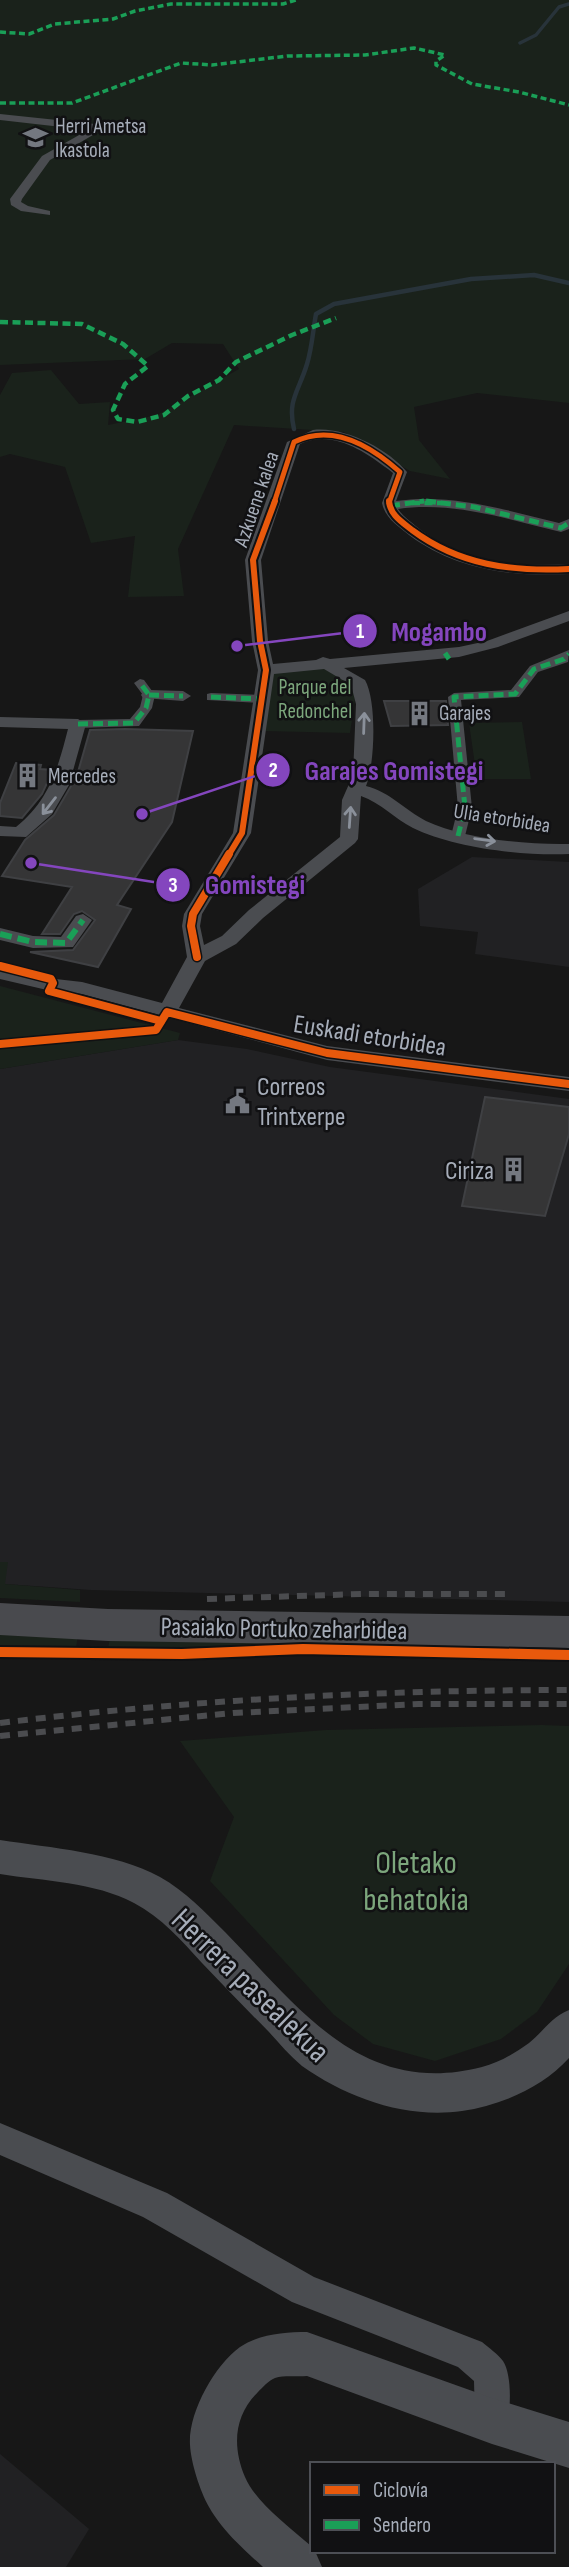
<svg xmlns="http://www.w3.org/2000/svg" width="569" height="2567" font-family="'Sofia Sans Condensed',sans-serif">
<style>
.built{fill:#212123}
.green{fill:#1a221b}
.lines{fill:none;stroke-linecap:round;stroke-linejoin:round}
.stream-far1{stroke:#28333a;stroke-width:3.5}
.stream{stroke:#28333a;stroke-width:4.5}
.building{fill:#353536;stroke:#3f4043;stroke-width:2}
.pedestrian{fill:#4a4c50;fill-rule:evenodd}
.minor{fill:#4a4c50;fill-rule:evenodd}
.tertiary{fill:#4a4c50;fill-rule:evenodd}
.secondary{fill:#494a4e;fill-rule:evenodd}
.rail{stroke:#4b4c4f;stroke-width:6;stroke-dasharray:10 8;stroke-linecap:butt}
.quiet-far3{stroke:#1a9f57;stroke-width:3.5;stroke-dasharray:6 3.5;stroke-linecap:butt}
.quiet-far2{stroke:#1a9f57;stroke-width:4.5;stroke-dasharray:8 4.5;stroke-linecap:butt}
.quiet-far1{stroke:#1a9f57;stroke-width:5;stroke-dasharray:10 5;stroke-linecap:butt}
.quiet{stroke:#1a9f57;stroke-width:6;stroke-dasharray:12 6;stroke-linecap:butt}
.cycleway-far3-casing{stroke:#111113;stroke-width:8}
.cycleway-far2-casing{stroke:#111113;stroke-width:10}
.cycleway-far1-casing{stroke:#111113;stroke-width:11}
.cycleway-casing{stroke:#111113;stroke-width:14}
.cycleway-far3{stroke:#e8590c;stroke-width:5}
.cycleway-far2{stroke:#e8590c;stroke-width:6}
.cycleway-far1{stroke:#e8590c;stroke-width:8}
.cycleway{stroke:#e8590c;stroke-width:10}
.oneway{stroke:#8a909a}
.labels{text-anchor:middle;stroke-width:5;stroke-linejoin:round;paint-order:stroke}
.far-poi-label{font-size:21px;fill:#a6adb9;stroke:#111113;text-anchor:start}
.far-street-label{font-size:21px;fill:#a6adb9;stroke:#111113}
.far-park-label{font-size:21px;fill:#7ca67c;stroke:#111113}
.street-label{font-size:26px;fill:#a6adb9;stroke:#111113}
.poi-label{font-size:26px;fill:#a6adb9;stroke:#111113;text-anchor:start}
.near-park-label{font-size:32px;fill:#7ca67c;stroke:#111113}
.near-street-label{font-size:32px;fill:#a6adb9;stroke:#111113}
.leader{fill:none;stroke:#8446be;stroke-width:2.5}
.callout-dot{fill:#8446be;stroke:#111113;stroke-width:2.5}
.mark-label{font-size:21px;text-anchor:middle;font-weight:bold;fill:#fff}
.callout-label{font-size:28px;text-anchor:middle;font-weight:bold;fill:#8446be;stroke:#111113;stroke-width:5;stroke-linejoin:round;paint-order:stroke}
</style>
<rect width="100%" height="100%" fill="#171717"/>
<g class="built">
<polygon points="472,857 569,862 569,967 475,954 478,932 420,926 418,889"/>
<polygon points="178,1040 247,1049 330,1067 569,1099 569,1602 91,1590 5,1584 0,1562 0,1069"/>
<polygon points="0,2454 89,2529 66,2567 0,2567"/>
</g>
<g class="green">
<polygon points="0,0 569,0 569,403 477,393 414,407 419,440 450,479 410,471 344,432 234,425 178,549 184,596 128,597 135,536 91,543 65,467 10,454 0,457 0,395 12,373 51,370 79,404 110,402 108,425 157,415 239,369 223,344 172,343 145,359 0,365"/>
<polygon points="322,665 352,683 355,699 350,733 263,731 271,672"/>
<polygon points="522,722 531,779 477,779 469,723"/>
<polygon points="0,986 180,1033 178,1040 0,1069"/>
<polygon points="0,1562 8,1562 5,1584 80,1590 80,1602 0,1598"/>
<polygon points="0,1631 78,1635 76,1648 0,1647"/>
<polygon points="110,1637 273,1640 273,1644 214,1648 108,1649"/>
<polygon points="542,1725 569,1726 569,1964 537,2012 501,2039 435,2061 373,2044 334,2015 210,1881 234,1817 180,1741 326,1730"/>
</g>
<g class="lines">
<polyline class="stream-far1" points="520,43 536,35 559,7 569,4"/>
<path class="stream" d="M294 429C287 400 299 391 307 364 312 348 313 330 316 314L334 304 471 279 534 275 569 283"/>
</g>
<g class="building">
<polygon points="384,701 446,701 448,725 391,726"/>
<polygon points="125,729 193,731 172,822 117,905 131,909 98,967 30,952 73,950 95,920 82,911 74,914 60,934 42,934 72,887 2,876 25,840 54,815 71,786 76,771 78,772 90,730"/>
<polygon points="16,763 41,765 40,769 53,770 42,794 22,818 0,816 0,803"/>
<polygon points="485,1097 569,1107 569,1134 545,1216 462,1206"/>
</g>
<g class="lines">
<g class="pedestrian">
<polygon points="569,650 568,662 538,672 519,697 461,700 472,808 465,836 463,839 453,839 451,836 458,808 448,697 454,693 511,690 530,666"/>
<polygon points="140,679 144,680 155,695 152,708 139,726 78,728 72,724 78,720 130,719 140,707 143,695 134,683"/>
<polygon points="211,693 263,695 269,699 263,703 207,700 207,694"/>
</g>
<g class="minor">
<polygon points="0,114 95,124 105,128 50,160 22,199 21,202 28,206 50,211 50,215 21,211 11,205 10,199 42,156 88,130 0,120"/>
<path d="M313 430C344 426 388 449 407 472L396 501C452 493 505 510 559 523L569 519V529L561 532C507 519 453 501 398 509 404 518 414 524 422 531 466 563 517 567 569 564V574C512 577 456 570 409 535 398 526 385 518 382 503L393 473 388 469C363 450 331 429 300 444L261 560 268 641 273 664 316 660 323 657 330 659 459 647 487 641 569 611V621L498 647 459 657 344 668 365 680C377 701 375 764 366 786 390 792 405 810 426 821 465 839 527 845 569 844V854C523 856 454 848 413 828 395 819 381 803 361 796L358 839 355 843 263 918 236 944 205 961 179 1008 327 1046 569 1077V1091L327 1060 82 994 47 990 0 979V967L47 978 82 982 162 1003 187 957 182 926 184 914 233 833 258 670 252 641 245 560 287 442ZM324 669 351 685 356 704 353 775 342 800 340 837 249 910 222 936 204 945 200 926 202 914 251 833 274 674Z"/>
<polygon points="149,690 183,691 191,696 183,701 143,698 141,695 143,692"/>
<path d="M0 717 78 719 86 724 69 785 52 814 26 837 0 836V826L16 827C49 801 58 768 68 729L0 727Z"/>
<polygon points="83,914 92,920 73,947 33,948 0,940 0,928 33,936 61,937 76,916"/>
<path d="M0 2123 167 2193 314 2277 482 2342C489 2348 498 2354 503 2361 513 2376 511 2418 504 2433L492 2438 480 2433 475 2421 474 2381 458 2367 292 2302 143 2217 0 2155Z"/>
</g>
<g class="tertiary">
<path d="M0 1840C51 1848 114 1852 160 1877 185 1891 205 1912 225 1932 299 2007 361 2098 482 2067 499 2063 515 2053 529 2043 544 2031 551 2017 569 2010V2058C542 2088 501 2105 462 2111 406 2119 347 2098 302 2066 290 2056 279 2043 269 2032 246 2009 224 1986 202 1963 182 1941 161 1917 134 1903 95 1882 43 1881 0 1874Z"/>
<path d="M307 2332 492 2398 569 2422V2468L492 2444 307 2376C297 2377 284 2375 275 2378 268 2381 263 2387 258 2392 234 2416 232 2446 245 2477 256 2503 291 2528 312 2547V2551H315L322 2567H263C243 2549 222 2530 209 2507 200 2491 191 2463 190 2445 188 2413 214 2366 240 2347 259 2334 285 2332 307 2332Z"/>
</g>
<polygon class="secondary" points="0,1603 108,1609 569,1616 569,1648 108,1641 0,1635"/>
<g class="rail">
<polyline points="207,1599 361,1594 509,1594"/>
<path d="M0 1723C189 1700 378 1690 569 1690"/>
<polyline points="0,1736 233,1713 419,1704 569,1704"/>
</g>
<g class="quiet-far3">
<polyline points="0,32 29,34 55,24 113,19 135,11 171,4 283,4 296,0"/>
<polyline points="0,103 72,103 181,63 212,65 287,56 365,55 414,48 445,55 436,61 436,65 472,84 519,92 569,105"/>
</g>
<g class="quiet-far2">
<polyline points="0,322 82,324 123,344 148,366 125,384 113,410 118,419 137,422 164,415 188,396 219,380 236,362 292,335 336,318"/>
<polyline points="412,503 442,503"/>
</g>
<g class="quiet-far1">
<polyline points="426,501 474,507 561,528 569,523"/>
<polyline points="390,506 424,501"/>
<polyline points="445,653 449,659"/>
<polyline points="149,695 183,696"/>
<polyline points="211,697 263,699"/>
<polyline points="78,724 134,723 146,708 149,695 140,683"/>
<polyline points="458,836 465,808 454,697 515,694 534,669 564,659 569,654"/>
</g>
<polyline class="quiet" points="0,934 33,942 66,943 83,920"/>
<defs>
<path id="cycleway-far3" d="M274 503 294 442C332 423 371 446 400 472L389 503"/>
<g id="cycleway-far2">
<path d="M389 501C390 515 402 522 412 530 459 565 512 572 569 569"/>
<polyline points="228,856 242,833 266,670 260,641 253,560 275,501"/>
</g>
<g id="cycleway-far1">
<polyline points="197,957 191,926 193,914 229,854"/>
<polyline points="0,966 51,979 53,983 49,991 161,1021"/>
<polyline points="0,1044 156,1030 167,1012 327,1053 569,1084"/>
</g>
<polyline id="cycleway" points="0,1652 182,1654 303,1649 569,1655"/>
</defs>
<use href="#cycleway-far3" class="cycleway-far3-casing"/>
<use href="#cycleway-far2" class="cycleway-far2-casing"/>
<use href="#cycleway-far1" class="cycleway-far1-casing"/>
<use href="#cycleway" class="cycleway-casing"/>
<use href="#cycleway-far3" class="cycleway-far3"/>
<use href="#cycleway-far2" class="cycleway-far2"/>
<use href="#cycleway-far1" class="cycleway-far1"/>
<use href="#cycleway" class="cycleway"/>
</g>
<defs><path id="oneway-shaft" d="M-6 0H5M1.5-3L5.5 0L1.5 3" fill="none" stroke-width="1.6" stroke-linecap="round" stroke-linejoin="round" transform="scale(1.75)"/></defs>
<g class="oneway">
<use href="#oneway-shaft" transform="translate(364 723) rotate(-88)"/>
<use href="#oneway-shaft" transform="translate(49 806) rotate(128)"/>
<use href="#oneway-shaft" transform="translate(350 817) rotate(-86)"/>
<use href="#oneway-shaft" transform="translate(485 840) rotate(8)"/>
</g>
<defs>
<symbol id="school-bare" viewBox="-9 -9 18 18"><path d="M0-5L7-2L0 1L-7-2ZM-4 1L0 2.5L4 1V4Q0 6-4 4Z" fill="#747880" stroke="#111113" stroke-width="2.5" paint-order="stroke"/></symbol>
<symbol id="building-bare" viewBox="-9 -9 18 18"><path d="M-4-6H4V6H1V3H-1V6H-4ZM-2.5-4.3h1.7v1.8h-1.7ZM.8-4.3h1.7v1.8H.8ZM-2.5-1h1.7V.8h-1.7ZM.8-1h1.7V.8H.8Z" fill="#747880" stroke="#111113" stroke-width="2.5" paint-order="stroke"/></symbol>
<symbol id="civic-bare" viewBox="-9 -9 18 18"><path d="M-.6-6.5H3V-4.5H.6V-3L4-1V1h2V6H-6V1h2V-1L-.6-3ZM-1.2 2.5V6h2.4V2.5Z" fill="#747880" stroke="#111113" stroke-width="2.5" paint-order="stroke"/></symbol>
</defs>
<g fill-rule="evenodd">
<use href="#school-bare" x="18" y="120" width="35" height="35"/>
<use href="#building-bare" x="402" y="696" width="35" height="35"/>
<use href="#building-bare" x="10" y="758" width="35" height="35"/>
<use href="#civic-bare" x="220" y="1084" width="35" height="35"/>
<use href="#building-bare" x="496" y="1152" width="35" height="35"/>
</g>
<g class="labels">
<g class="far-poi-label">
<text x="55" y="133">Herri Ametsa<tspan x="55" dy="24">Ikastola</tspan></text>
<text x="439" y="720">Garajes</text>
<text x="48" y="783">Mercedes</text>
</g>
<g class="far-street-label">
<text transform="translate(256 499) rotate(-71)" y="7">Azkuene kalea</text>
<text transform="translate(502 818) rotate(9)" y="7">Ulia etorbidea</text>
</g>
<g class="far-park-label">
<text x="315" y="694">Parque del<tspan x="315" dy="24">Redonchel</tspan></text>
</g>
<g class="street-label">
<text transform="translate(370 1035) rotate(9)" y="9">Euskadi etorbidea</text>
<text transform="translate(284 1628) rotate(1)" y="9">Pasaiako Portuko zeharbidea</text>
</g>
<g class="poi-label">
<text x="257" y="1095">Correos<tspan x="257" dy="30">Trintxerpe</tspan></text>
<text x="494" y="1179" text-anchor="end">Ciriza</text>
</g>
<g class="near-park-label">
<text x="416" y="1873">Oletako<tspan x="416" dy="37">behatokia</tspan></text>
</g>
<g class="near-street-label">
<text transform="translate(251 1985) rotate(44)" y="11">Herrera pasealekua</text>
</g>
</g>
<path class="leader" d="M237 646L360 631M142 814L273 770M31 863L173 885"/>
<g class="callout-dot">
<circle cx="237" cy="646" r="7"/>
<circle cx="142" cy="814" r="7"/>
<circle cx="31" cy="863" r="7"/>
<circle cx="360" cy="631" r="18"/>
<circle cx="273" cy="770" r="18"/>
<circle cx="173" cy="885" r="18"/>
</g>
<g class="mark-label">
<text x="360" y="638">1</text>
<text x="273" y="777">2</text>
<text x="173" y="892">3</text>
</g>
<g class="callout-label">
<text x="439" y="641">Mogambo</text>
<text x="394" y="780">Garajes Gomistegi</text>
<text x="255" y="894">Gomistegi</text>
</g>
<rect x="310" y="2462" width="245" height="91" fill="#111113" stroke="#4d4f55" stroke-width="2"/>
<rect x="324" y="2485" width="35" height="10" fill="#e8590c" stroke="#4d4f55" stroke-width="2"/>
<text x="373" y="2497" font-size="21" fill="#a6adb9">Ciclovía</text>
<rect x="324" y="2520" width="35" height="10" fill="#1a9f57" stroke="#4d4f55" stroke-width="2"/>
<text x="373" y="2532" font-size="21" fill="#a6adb9">Sendero</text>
</svg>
